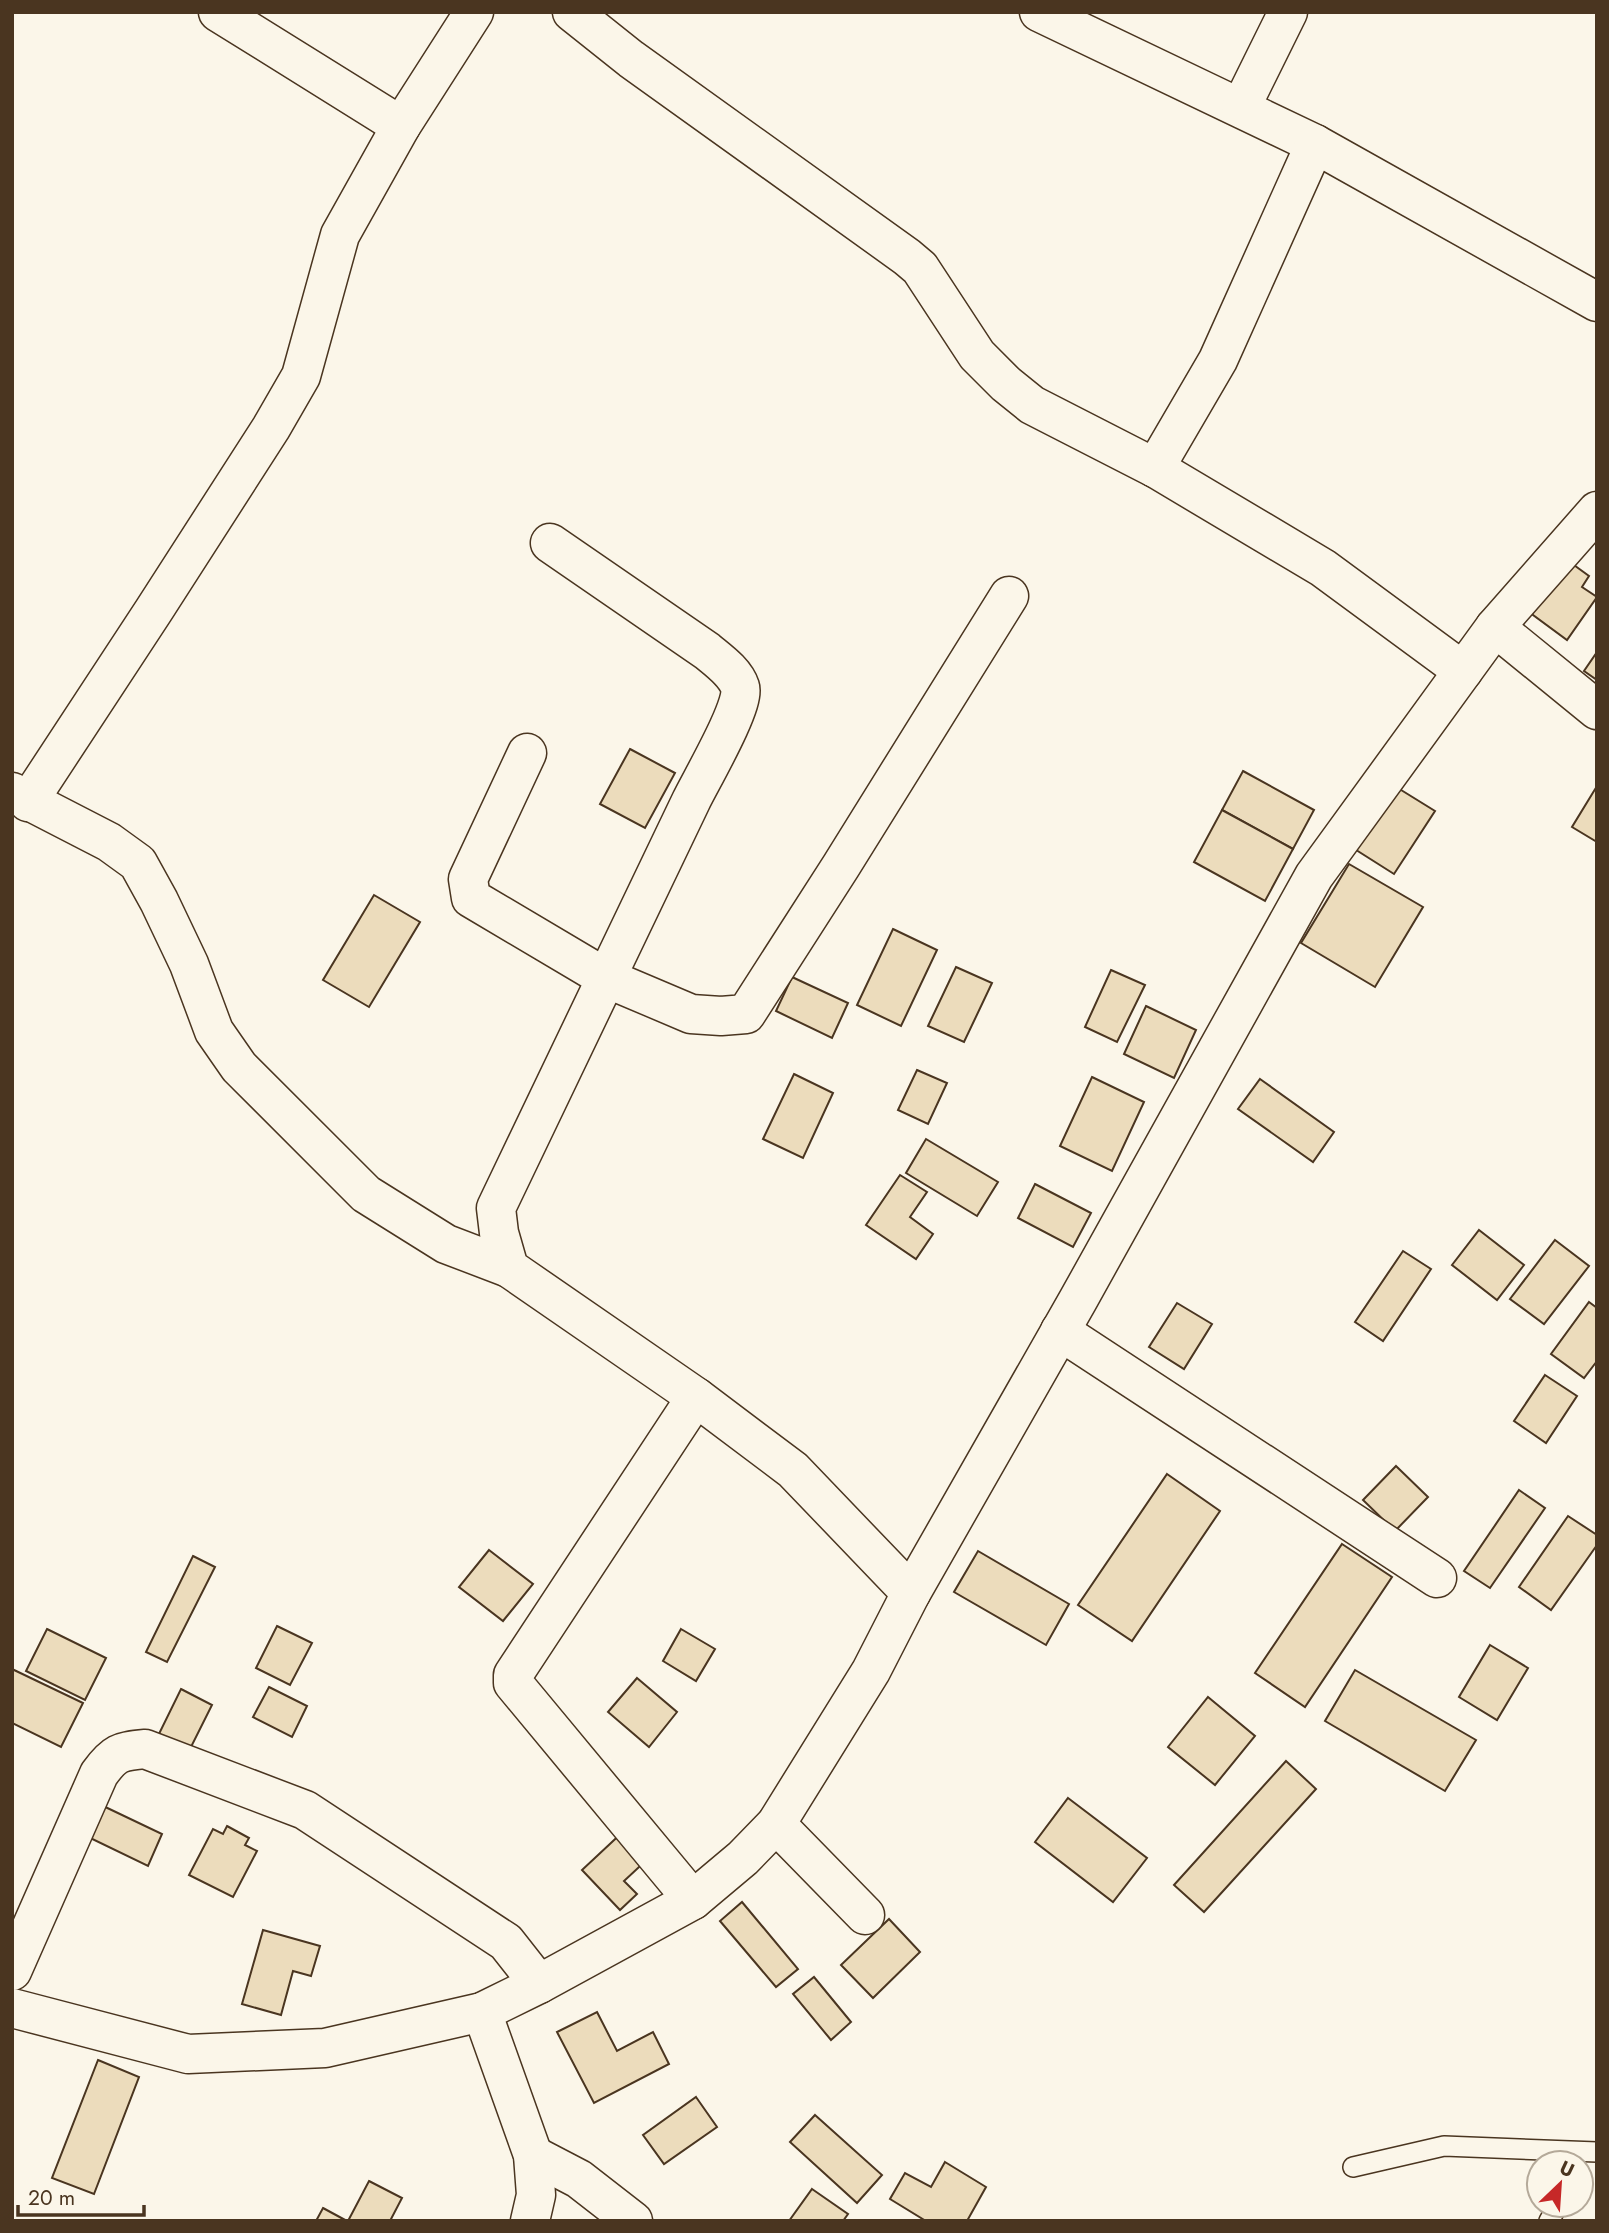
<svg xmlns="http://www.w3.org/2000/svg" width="1609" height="2233" font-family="Jost,sans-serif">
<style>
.building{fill:#ecdcbc;stroke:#4a3520;stroke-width:2}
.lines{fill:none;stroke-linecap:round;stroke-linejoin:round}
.service-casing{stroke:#4a3520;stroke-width:22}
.minor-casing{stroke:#4a3520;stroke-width:41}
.service{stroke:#fbf6e9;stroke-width:19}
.minor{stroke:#fbf6e9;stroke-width:38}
</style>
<rect width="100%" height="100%" fill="#fbf6e9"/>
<g class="building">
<polygon points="1567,560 1589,576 1582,587 1597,597 1567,640 1529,612"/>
<polygon points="1597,652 1597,680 1584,671"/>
<polygon points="630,749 675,773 645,828 600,804"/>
<polygon points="1243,771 1314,810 1293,849 1222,810"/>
<polygon points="1393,785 1435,811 1394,874 1353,848"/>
<polygon points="1597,786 1597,842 1572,827"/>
<polygon points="1222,810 1293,849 1265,901 1194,862"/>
<polygon points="1349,864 1423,907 1375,987 1301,943"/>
<polygon points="374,895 420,922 369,1007 323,980"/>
<polygon points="893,929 937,950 901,1026 857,1005"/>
<polygon points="956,967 992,983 964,1042 928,1026"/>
<polygon points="1111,970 1145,985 1117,1042 1085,1027"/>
<polygon points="792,977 848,1003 832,1038 776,1011"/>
<polygon points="1146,1006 1196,1030 1174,1078 1124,1054"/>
<polygon points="917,1070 947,1083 928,1124 898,1110"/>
<polygon points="794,1074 833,1093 803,1158 763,1139"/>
<polygon points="1092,1077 1144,1102 1112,1171 1060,1146"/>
<polygon points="1260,1079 1334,1132 1313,1162 1238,1109"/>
<polygon points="926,1139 998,1182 977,1216 906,1173"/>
<polygon points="900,1175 927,1192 910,1217 933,1234 916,1259 866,1225"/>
<polygon points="1035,1184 1091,1213 1073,1247 1018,1218"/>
<polygon points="1479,1230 1524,1265 1497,1300 1452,1265"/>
<polygon points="1555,1240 1589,1266 1544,1324 1510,1299"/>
<polygon points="1403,1251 1431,1269 1383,1341 1355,1322"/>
<polygon points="1589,1302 1597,1308 1597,1361 1584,1378 1551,1354"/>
<polygon points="1177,1303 1212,1324 1184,1369 1149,1347"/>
<polygon points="1545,1375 1577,1396 1546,1443 1514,1421"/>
<polygon points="1396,1466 1428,1497 1395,1531 1363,1500"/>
<polygon points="1167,1474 1220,1511 1132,1641 1078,1605"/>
<polygon points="1519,1490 1545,1508 1490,1588 1464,1571"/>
<polygon points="1568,1516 1597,1535 1597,1545 1551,1610 1519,1587"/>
<polygon points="1342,1544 1392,1577 1305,1707 1255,1673"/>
<polygon points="489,1550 533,1584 503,1621 459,1587"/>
<polygon points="978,1551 1069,1604 1046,1645 954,1592"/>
<polygon points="193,1556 215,1567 167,1662 146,1652"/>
<polygon points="277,1626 312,1643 290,1685 256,1668"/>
<polygon points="47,1629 106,1658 85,1700 26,1671"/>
<polygon points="681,1629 715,1649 696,1681 663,1661"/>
<polygon points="1490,1645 1528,1668 1497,1720 1459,1697"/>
<polygon points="12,1669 83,1703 61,1747 12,1723"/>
<polygon points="1355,1670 1476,1740 1445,1791 1325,1721"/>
<polygon points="637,1678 677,1712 649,1747 608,1712"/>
<polygon points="269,1687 307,1706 292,1737 253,1717"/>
<polygon points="181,1689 212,1705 185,1759 154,1744"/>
<polygon points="1208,1697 1255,1736 1215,1785 1168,1747"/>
<polygon points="1286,1761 1316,1789 1204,1912 1174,1885"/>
<polygon points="1068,1798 1147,1858 1113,1902 1035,1842"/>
<polygon points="99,1804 162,1834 148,1866 84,1835"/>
<polygon points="227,1826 249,1838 245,1845 257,1851 233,1897 189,1875 213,1829 223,1834"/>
<polygon points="627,1828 652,1855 624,1881 637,1894 620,1910 582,1870"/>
<polygon points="742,1902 798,1969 776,1987 720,1921"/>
<polygon points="889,1919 920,1952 873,1998 841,1965"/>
<polygon points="263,1930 320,1946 311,1976 293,1971 281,2015 242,2004"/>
<polygon points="814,1977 851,2022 831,2040 793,1994"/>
<polygon points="597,2012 617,2051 653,2032 669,2064 594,2103 557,2032"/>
<polygon points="98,2060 139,2077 94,2194 52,2178"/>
<polygon points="696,2097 717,2127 664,2164 643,2135"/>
<polygon points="815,2115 882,2175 857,2203 790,2142"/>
<polygon points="945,2162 986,2187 967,2221 926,2221 890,2199 905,2173 931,2187"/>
<polygon points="369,2181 402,2198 390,2221 348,2221"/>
<polygon points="812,2189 848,2214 843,2221 789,2221"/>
<polygon points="323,2208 347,2221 316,2221"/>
</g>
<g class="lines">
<defs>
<g id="service">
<polyline points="1353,2167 1444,2146 1597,2152"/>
<polyline points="1549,2221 1558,2205"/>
</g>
<g id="minor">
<polyline points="218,12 401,126"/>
<polyline points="572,12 631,59 907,257 920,268 977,355 1006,384 1032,405 1155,468 1323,568 1463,671"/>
<polyline points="1039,12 1315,144 1597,302"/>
<polyline points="1241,107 1288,12"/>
<polyline points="1155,468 1218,360 1315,144"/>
<path d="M550 543 707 651C719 661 735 672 740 687 746 704 700 782 691 801L496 1208 499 1233 509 1268 696 1397 793 1470 911 1593"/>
<polyline points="1495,627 1597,710"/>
<polyline points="527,753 468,879 471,898 606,978 691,1014 721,1016 746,1014 841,866 1009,596"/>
<polyline points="12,792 109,842 138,863 159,901 189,964 214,1031 239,1067 366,1194 446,1244 509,1268"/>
<polyline points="28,802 154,610 271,428 301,376 340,235 401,126 474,12"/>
<polyline points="1060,1331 1437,1578"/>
<polyline points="776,1824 865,1915"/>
<polyline points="693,1900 513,1683 513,1675 696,1397"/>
<path d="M12 1971 99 1774C114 1753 120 1751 145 1749L305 1810 506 1942 539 1984"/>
<polyline points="12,2008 188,2054 325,2048 482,2012 539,1984 693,1900 743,1858 776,1824 871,1671 911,1593 1078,1300 1314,876 1495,627 1597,511"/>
<polyline points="482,2012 533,2155 536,2195 530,2221"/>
<polyline points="533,2155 579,2179 633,2221"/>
</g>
</defs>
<use href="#service" class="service-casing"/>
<use href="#minor" class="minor-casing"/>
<use href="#service" class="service"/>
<use href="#minor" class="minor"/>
</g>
<rect width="1609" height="2233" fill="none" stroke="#4a3520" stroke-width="28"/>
<g transform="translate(1560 2184) rotate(25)"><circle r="33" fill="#fbf6e9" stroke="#b4a999" stroke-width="2"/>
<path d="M0-5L12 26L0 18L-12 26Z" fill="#c62828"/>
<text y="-10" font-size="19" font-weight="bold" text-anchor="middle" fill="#4a3520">U</text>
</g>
<path d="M18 2205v10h126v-10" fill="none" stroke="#4a3520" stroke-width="3.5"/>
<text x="28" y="2205" font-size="21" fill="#4a3520" stroke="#fbf6e9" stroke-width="5" paint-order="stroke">20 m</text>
</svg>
